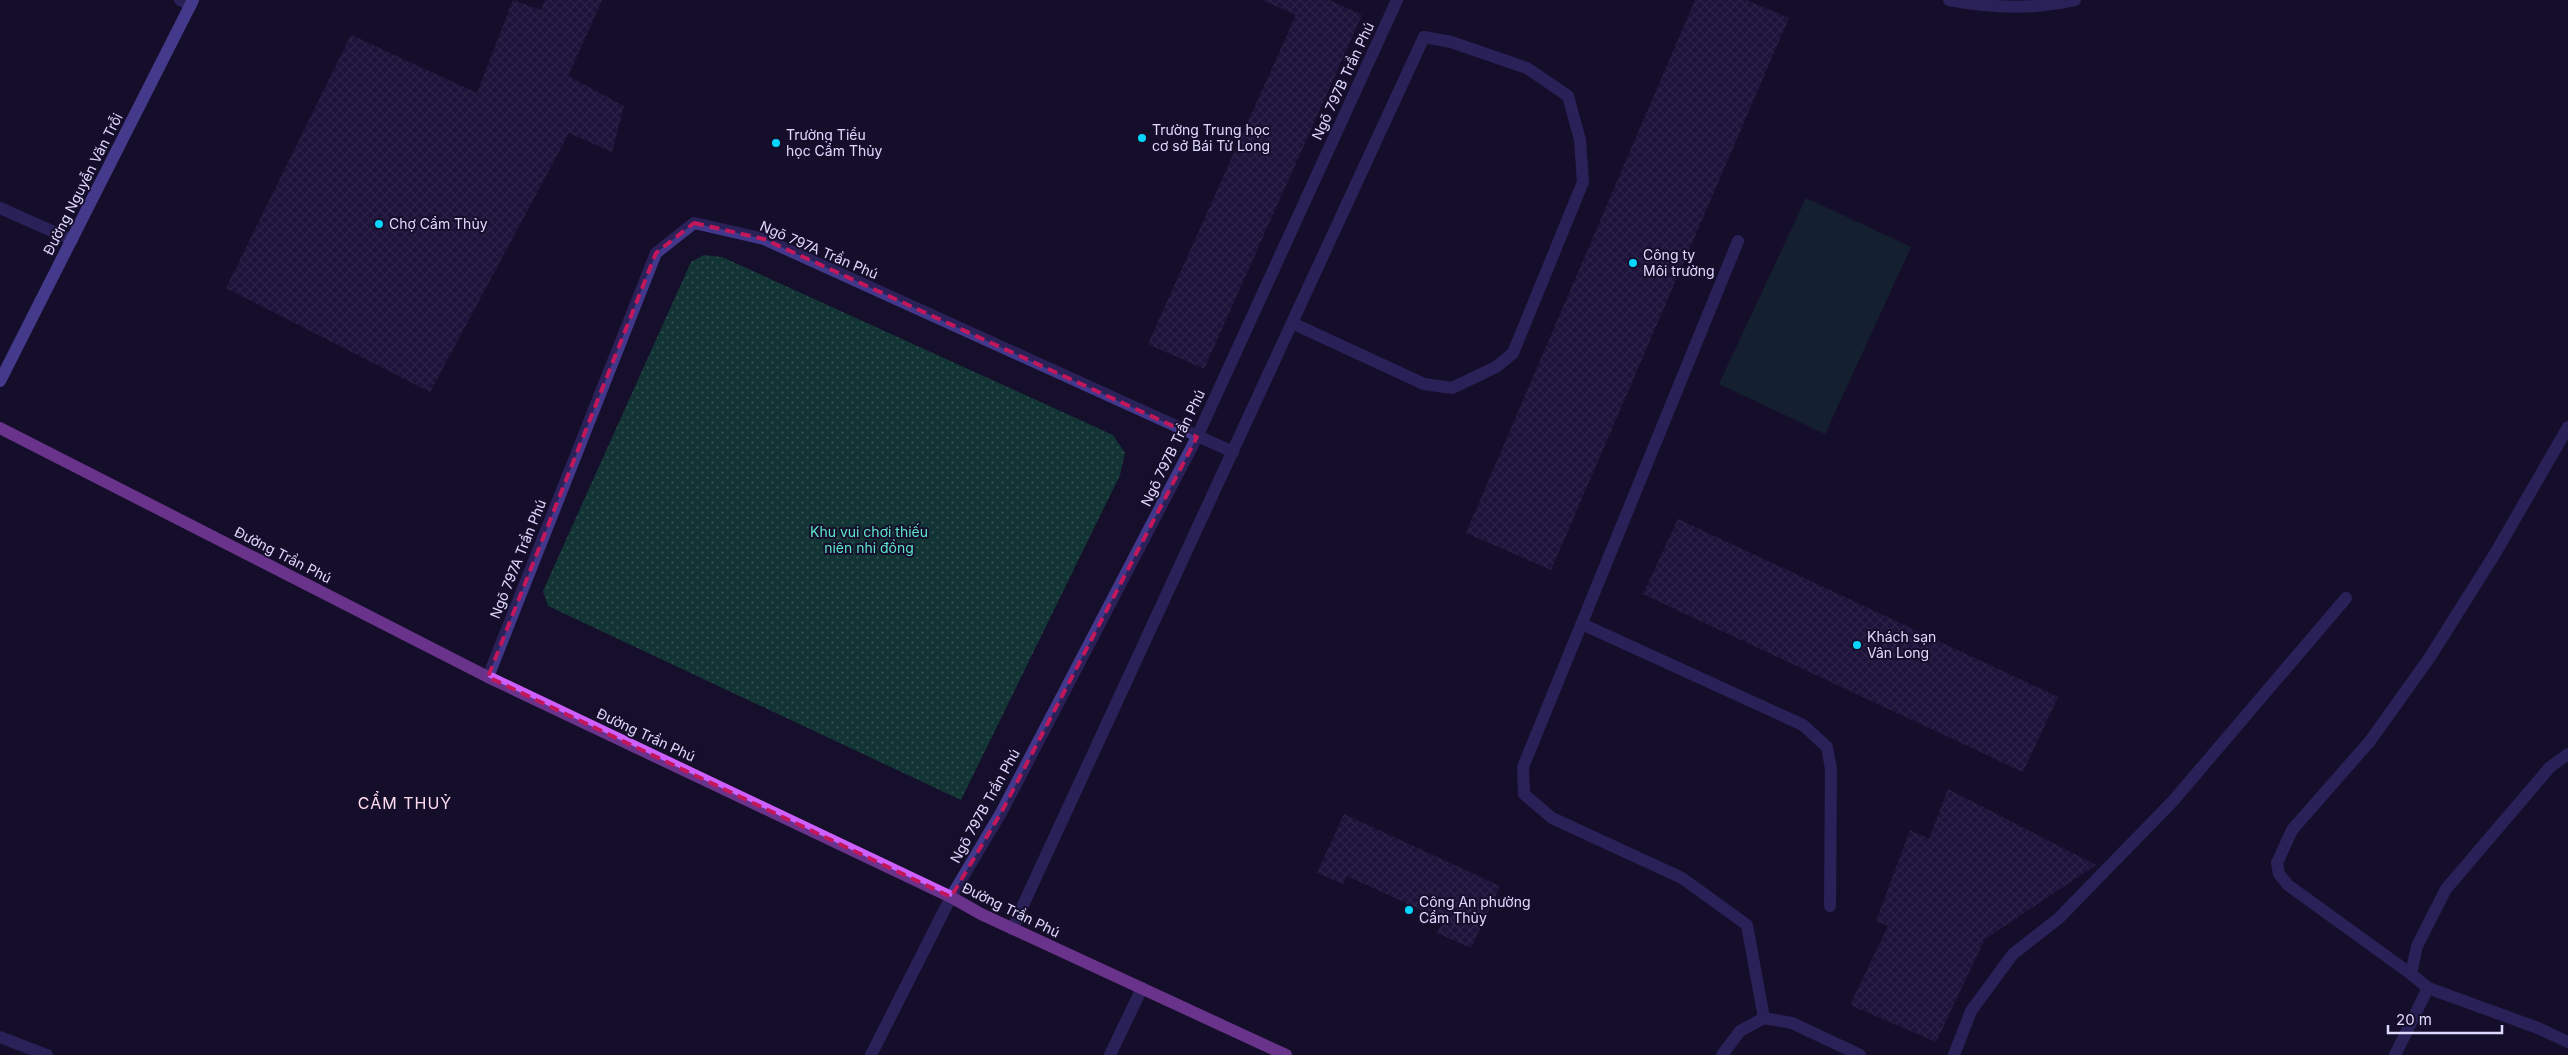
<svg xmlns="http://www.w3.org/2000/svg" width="2568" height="1055" font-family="Inter,sans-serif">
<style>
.green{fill:url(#green-dots)}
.pitch{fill:#123435}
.building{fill:url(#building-cross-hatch)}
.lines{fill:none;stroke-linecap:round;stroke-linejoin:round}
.lane{stroke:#41388c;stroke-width:12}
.street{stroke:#41388c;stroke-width:12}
.secondary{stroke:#7d70ff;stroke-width:12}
.primary{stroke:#ce60ff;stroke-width:12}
.marked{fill:none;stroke:#c2185b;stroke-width:4;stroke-dasharray:10 6;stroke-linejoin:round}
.poi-dot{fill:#05d5ff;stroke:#160f2b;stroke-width:2}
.labels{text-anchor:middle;stroke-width:4;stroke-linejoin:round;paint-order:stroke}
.street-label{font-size:14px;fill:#e0d9ff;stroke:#160f2b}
.poi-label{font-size:14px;fill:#e0d9ff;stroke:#160f2b;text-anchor:start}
.park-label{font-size:14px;fill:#5de7ce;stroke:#160f2b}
.quarter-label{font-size:16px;letter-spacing:1px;fill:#ffdbef;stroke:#160f2b}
</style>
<defs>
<pattern id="green-dots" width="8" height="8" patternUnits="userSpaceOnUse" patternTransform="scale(1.25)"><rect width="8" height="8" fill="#123435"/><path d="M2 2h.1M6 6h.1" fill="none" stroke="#345153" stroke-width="1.8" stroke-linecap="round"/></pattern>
<pattern id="building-cross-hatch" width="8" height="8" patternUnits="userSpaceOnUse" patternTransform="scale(1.25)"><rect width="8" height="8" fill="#281a4d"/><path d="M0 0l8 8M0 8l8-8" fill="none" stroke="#473b68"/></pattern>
</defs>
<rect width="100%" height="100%" fill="#160f2b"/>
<polygon class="green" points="704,255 722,257 1113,435 1125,453 1120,475 961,800 548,606 543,591 691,262"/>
<polygon class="pitch" points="1806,198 1911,247 1825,434 1719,384"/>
<g class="building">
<polygon points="513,0 541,10 545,0 602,0 568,76 624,106 612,152 569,133 430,392 226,288 351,35 477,93"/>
<polygon points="1262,0 1329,0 1362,15 1204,369 1148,344 1296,15"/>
<polygon points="1695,0 1746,0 1789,18 1551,570 1466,533"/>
<polygon points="1678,519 2058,697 2023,772 1643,594"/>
<polygon points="1948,789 2096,865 1985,939 1936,1042 1850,1005 1888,926 1876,921 1910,830 1929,839"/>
<polygon points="1344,814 1500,886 1471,948 1437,933 1443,920 1347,876 1343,884 1317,873"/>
</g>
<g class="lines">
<g class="lane">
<polyline points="1738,241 1523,767 1524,794 1552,818 1682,878 1747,925 1764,1018"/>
<polyline points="1582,624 1803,725 1827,747 1831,769 1830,906"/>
<polyline points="1012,929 1424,37 1451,42 1527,68 1568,96 1580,140 1583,182 1513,353 1496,367 1452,388 1424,384 1292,323"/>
<polyline points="2411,974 2288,885 2279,874 2277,863 2292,830 2370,741 2430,657 2496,552 2568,427"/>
<polyline points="2428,988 2538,1028 2568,1042"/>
<polyline points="0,1037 47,1055"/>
<polyline points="1954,1055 1971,1011 2013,954 2059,918 2173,801 2346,598"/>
</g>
<g class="street">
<polyline points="180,0 191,5"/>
<path d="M1949 0C1991 8 2033 10 2075 0"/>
<polyline points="0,208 72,240"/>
<polyline points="488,677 656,253 694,223 764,239 1233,452"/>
<polyline points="871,1055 951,897 1002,811 1197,437 1397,0"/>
<polyline points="1110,1055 1142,988"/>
<polyline points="1722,1055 1740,1031 1764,1018 1792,1023 1860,1055"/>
<polyline points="2395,1055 2428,988 2411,974 2417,946 2446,889 2550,767 2568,754"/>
</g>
<polyline class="secondary" points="0,381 193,0"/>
<polyline class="primary" points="0,428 488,677 951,897 981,914 1286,1055"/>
</g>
<path d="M0 0H2568V1055H0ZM694 223 764 239 1197 437 1002 811 951 897 488 677 656 253Z" fill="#160f2b" fill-opacity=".55" fill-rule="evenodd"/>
<path class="marked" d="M694 223 764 239 1197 437 1002 811 951 897 488 677 656 253Z"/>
<g class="poi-dot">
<circle cx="1142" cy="138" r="5"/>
<circle cx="776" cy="143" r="5"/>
<circle cx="379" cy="224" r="5"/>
<circle cx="1633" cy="263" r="5"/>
<circle cx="1857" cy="645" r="5"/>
<circle cx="1409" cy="910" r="5"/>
</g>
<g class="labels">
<g class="street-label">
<text transform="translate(1343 81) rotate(-65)" y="5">Ngõ 797B Trần Phú</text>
<text transform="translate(83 184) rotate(-63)" y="5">Đường Nguyễn Văn Trỗi</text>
<text transform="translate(819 250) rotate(23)" y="5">Ngõ 797A Trần Phú</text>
<text transform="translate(1173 448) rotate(-64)" y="5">Ngõ 797B Trần Phú</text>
<text transform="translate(283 555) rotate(27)" y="5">Đường Trần Phú</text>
<text transform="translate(518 559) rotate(-68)" y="5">Ngõ 797A Trần Phú</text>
<text transform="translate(646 735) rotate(25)" y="5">Đường Trần Phú</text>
<text transform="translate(985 806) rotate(-61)" y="5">Ngõ 797B Trần Phú</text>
<text transform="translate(1011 910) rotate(26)" y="5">Đường Trần Phú</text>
</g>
<g class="poi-label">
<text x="1152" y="135">Trường Trung học<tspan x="1152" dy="16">cơ sở Bái Tử Long</tspan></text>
<text x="786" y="140">Trường Tiểu<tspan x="786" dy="16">học Cẩm Thủy</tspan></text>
<text x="389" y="229">Chợ Cẩm Thủy</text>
<text x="1643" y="260">Công ty<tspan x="1643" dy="16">Môi trường</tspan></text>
<text x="1867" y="642">Khách sạn<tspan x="1867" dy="16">Vân Long</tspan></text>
<text x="1419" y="907">Công An phường<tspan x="1419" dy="16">Cẩm Thủy</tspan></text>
</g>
<g class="park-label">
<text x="869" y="537">Khu vui chơi thiếu<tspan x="869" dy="16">niên nhi đồng</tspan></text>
</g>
<g class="quarter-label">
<text x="405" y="809">CẨM THUỶ</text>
</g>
</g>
<path d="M2388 1025v8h114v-8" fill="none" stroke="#e0d9ff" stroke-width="2.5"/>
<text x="2396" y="1025" font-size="15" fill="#e0d9ff" stroke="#160f2b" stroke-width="4" paint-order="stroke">20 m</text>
</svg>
